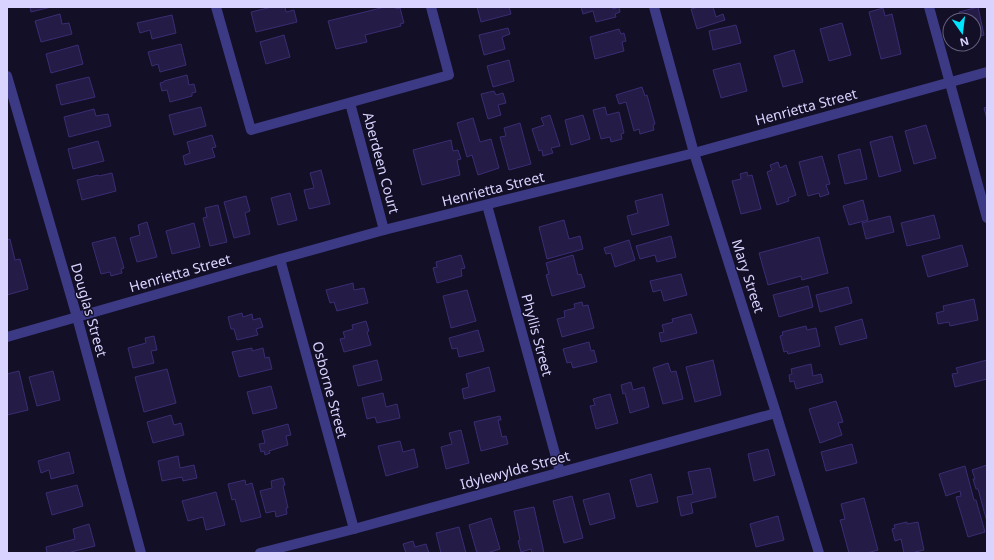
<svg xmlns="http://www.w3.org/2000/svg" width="994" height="560" font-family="'Noto Sans',sans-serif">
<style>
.building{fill:#241b47;stroke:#3b2d73}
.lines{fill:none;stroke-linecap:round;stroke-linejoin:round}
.minor{stroke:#3d3a85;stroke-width:10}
.labels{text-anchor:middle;stroke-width:3;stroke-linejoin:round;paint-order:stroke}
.street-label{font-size:14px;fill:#d9d4ff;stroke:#130f26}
</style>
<rect width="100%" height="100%" fill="#130f26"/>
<g class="building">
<polygon points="30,7 51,7 31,12"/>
<polygon points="272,7 285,7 286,12 294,10 297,22 256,32 251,12"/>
<polygon points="385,7 395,7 396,9 400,8 404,23 400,24 401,26 365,35 367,42 336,49 328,21"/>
<polygon points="477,7 509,7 511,14 481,22"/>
<polygon points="581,7 612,7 613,9 619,7 620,12 615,14 616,17 596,22 593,11 583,14"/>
<polygon points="698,7 713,7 716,17 723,14 725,20 697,29 691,9"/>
<polygon points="978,7 984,35 974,38 974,20 961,20 959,12"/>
<polygon points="883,8 885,16 892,14 901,54 881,59 869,12"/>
<polygon points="60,14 62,24 69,23 72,34 41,42 35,21"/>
<polygon points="172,15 176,33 152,39 150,30 140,33 137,23"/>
<polygon points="842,23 851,55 829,61 820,29"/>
<polygon points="736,25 741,43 713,50 709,31"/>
<polygon points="508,28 510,34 502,37 505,49 484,55 479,35"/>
<polygon points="619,29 621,34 624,33 626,41 622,42 624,51 595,59 590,37"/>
<polygon points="284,35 290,57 266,64 260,42"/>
<polygon points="181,44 186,65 160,72 158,64 152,66 148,52"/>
<polygon points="78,45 83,64 51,73 46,54"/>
<polygon points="794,50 803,82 783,87 774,56"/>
<polygon points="509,60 514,81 493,87 487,66"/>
<polygon points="740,63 747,91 721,98 713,70"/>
<polygon points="187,75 189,85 194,84 196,92 192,93 192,96 170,102 167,90 162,91 160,83 164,82 164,81"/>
<polygon points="89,77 95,97 61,105 56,85"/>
<polygon points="642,87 645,96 647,95 655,124 653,125 654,130 640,134 639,129 634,131 626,102 619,104 616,95"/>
<polygon points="494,91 496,95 503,93 506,103 498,105 501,115 488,119 481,94"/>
<polygon points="201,107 206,126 174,135 169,115"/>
<polygon points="605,107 607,115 619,112 624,133 621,134 622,139 611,142 610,137 601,139 593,110"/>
<polygon points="987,107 987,119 984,108"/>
<polygon points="94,109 96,116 108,114 111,126 69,137 64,117"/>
<polygon points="550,115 560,146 551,148 553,153 543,156 542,150 539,151 532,129 544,125 541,118"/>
<polygon points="583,115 590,139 571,145 565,120"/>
<polygon points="473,118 480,142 491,139 499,168 478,175 472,155 467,157 457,123"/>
<polygon points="520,123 531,164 509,170 500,137 506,136 504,128"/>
<polygon points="926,125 936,158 914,164 905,131"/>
<polygon points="212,135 216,147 212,148 215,157 185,165 183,156 190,153 187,142"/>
<polygon points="892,136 901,171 879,177 870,142"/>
<polygon points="451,140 453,151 458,150 461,159 457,160 460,175 422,185 413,150"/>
<polygon points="98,141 104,161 73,169 68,149"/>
<polygon points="860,149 867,179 845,184 838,155"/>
<polygon points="822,156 830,184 826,185 829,194 820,197 819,193 808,196 799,162"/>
<polygon points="778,162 780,168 786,165 796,195 788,198 789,201 777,205 767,172 772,170 770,165"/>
<polygon points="321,170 330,204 309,209 304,190 314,188 310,173"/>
<polygon points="747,172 748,176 752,175 761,209 741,214 732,181 741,179 740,174"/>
<polygon points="112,173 116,191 82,200 77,180 98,175 99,176"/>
<polygon points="290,193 297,220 278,225 271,198"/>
<polygon points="662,194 669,225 632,235 627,216 638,213 635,201"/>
<polygon points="246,196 250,211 245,213 250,234 234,238 224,202"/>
<polygon points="863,200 868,220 849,225 843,206"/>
<polygon points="218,205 227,242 210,246 203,218 207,217 205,208"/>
<polygon points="934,215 940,238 907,246 901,223"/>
<polygon points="890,216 894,232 866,239 862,223"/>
<polygon points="564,220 569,239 580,236 583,249 547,259 539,227"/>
<polygon points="147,222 157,257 137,262 130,238 140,235 138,225"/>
<polygon points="194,223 200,247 172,254 166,231"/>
<polygon points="671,236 676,257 657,262 655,255 640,259 636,246"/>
<polygon points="115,237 124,268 121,269 122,273 111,276 110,272 101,274 92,243"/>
<polygon points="819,237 828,273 802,280 801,276 768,285 759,253"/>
<polygon points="10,239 15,260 20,259 28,289 7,295 7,240"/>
<polygon points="629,240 635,260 615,267 611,253 606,254 604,248"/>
<polygon points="962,245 968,266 928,277 922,256"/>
<polygon points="461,255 465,268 461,269 462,276 437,283 433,268 437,267 436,262"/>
<polygon points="573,255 578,275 581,274 585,287 552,296 546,275 549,274 546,263"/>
<polygon points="681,274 687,295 664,301 661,290 653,292 650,281"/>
<polygon points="353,283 354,290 364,288 368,303 337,311 334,302 330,303 326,290"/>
<polygon points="808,286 813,307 779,317 773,295"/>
<polygon points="848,287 852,303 820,312 816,295"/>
<polygon points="467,290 476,321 451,328 443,296"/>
<polygon points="974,299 978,320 950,326 949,322 938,324 936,313 944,311 943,306"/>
<polygon points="582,302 583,306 588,305 594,328 562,337 557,319 565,317 564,311 575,308 574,304"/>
<polygon points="242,313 243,317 252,314 253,320 260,318 263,327 256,329 258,335 237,340 234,329 231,329 228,317"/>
<polygon points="691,314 697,333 661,342 659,333 664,332 662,325 673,322 672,319"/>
<polygon points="862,319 867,338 840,345 835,327"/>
<polygon points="366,321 369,331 367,332 371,345 344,352 340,339 345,338 343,332 353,329 352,325"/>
<polygon points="806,326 807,330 816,328 820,346 788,354 787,351 784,352 780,336 783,335 782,332"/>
<polygon points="478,330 484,351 459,357 457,348 452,349 449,338"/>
<polygon points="154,336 157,350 151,351 154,363 133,368 128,348 146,343 145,338"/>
<polygon points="589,342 591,351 594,350 597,362 573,368 571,362 567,363 563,349"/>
<polygon points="252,348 252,351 263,348 265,358 269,357 272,369 239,377 232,352"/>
<polygon points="377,360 382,380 358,386 353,366"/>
<polygon points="713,360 721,395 695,402 686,367"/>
<polygon points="987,360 987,379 955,387 952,374 958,373 956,368"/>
<polygon points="668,363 671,372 676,371 683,399 663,404 653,368"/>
<polygon points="811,364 813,376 821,374 823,382 796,389 794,381 790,382 789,375 792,374 791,369"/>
<polygon points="489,367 495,391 464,399 462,389 469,387 466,374"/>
<polygon points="167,369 176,403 144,412 135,377"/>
<polygon points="19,371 28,410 7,415 7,374"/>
<polygon points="53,371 60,400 37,406 29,377"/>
<polygon points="631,382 633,390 644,387 649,407 630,413 625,393 623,394 621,385"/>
<polygon points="271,386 277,408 253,414 247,392"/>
<polygon points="383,393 386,407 397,404 400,418 377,423 375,417 367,419 362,398"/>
<polygon points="610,394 618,423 596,429 590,406 595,405 593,399"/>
<polygon points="836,401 843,422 838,423 842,435 820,443 809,409"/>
<polygon points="171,415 174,425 181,423 184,435 153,443 147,422"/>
<polygon points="500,416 501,420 498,420 502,437 506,436 508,444 481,451 474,422"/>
<polygon points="288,424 291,435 286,436 288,445 269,451 270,453 265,455 264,451 261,452 259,444 265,443 262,431"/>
<polygon points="461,430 469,463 446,469 441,447 452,444 449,433"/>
<polygon points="400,441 403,452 414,449 418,467 386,476 378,446"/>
<polygon points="852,444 857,463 826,471 821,452"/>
<polygon points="768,449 775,475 754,481 748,454"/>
<polygon points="69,452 74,473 51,479 49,470 41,473 38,461"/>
<polygon points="178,456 180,468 194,465 197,478 183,481 182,477 162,481 158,461"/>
<polygon points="987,465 987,522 978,489 976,489 973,479 975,479 972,470"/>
<polygon points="965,466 974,500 976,500 985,532 968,537 956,497 961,496 960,491 946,496 939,474"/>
<polygon points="710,468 716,497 691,503 693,513 681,516 677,497 693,494 688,472"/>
<polygon points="651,474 658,502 637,507 630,480"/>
<polygon points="283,478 285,485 283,486 288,508 286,508 287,514 276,517 275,511 266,513 260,491 272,488 271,481"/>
<polygon points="245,480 246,485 252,483 261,517 241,522 235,499 232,500 228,484"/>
<polygon points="77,485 83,506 52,515 46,493"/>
<polygon points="216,492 225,525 206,530 203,517 188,521 182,501"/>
<polygon points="609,493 615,518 590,525 583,500"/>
<polygon points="572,496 583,538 564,543 553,501"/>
<polygon points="864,498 878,550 867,553 849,553 840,520 845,519 841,504"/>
<polygon points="534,507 544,553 532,553 531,549 521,552 518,541 520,540 514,511"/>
<polygon points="778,516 784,540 756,547 750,524"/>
<polygon points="491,518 500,549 487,553 477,553 469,525"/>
<polygon points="907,522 907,524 918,522 924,550 911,553 904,553 901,539 895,541 892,529 895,528 894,525"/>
<polygon points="89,524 95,546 71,552 71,553 47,553 46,547 75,539 73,529"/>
<polygon points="459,527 466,553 441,553 436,533"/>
<polygon points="413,541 415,547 426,544 429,553 406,553 403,544"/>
</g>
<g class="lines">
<g class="minor">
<polyline points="216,7 251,130 449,75 431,7"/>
<polyline points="654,7 694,153 776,413 819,553"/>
<polyline points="929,7 987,218"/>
<polyline points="7,76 77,317 141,553"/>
<polyline points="350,103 384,230"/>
<polyline points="487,205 560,472"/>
<polyline points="280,259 354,529"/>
<polyline points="7,337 280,259 384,230 694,153 987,72"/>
<polyline points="260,553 354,529 776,413"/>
</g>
</g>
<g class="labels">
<g class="street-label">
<text transform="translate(806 107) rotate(-15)" y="5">Henrietta Street</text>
<text transform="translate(381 163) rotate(75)" y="5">Aberdeen Court</text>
<text transform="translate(493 189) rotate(-14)" y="5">Henrietta Street</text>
<text transform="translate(180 273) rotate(-16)" y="5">Henrietta Street</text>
<text transform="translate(748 276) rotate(72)" y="5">Mary Street</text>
<text transform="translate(89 310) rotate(74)" y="5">Douglas Street</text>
<text transform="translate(537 335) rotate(75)" y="5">Phyllis Street</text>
<text transform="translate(330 390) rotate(75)" y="5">Osborne Street</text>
<text transform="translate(515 470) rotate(-15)" y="5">Idylewylde Street</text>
</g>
</g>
<rect width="994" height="560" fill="none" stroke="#d9d4ff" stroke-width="16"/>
<g transform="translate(962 32) rotate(166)"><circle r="19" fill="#130f26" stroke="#625e7d"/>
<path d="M0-3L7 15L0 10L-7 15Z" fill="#00e5ff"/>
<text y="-6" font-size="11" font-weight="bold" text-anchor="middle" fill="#d9d4ff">N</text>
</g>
</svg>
